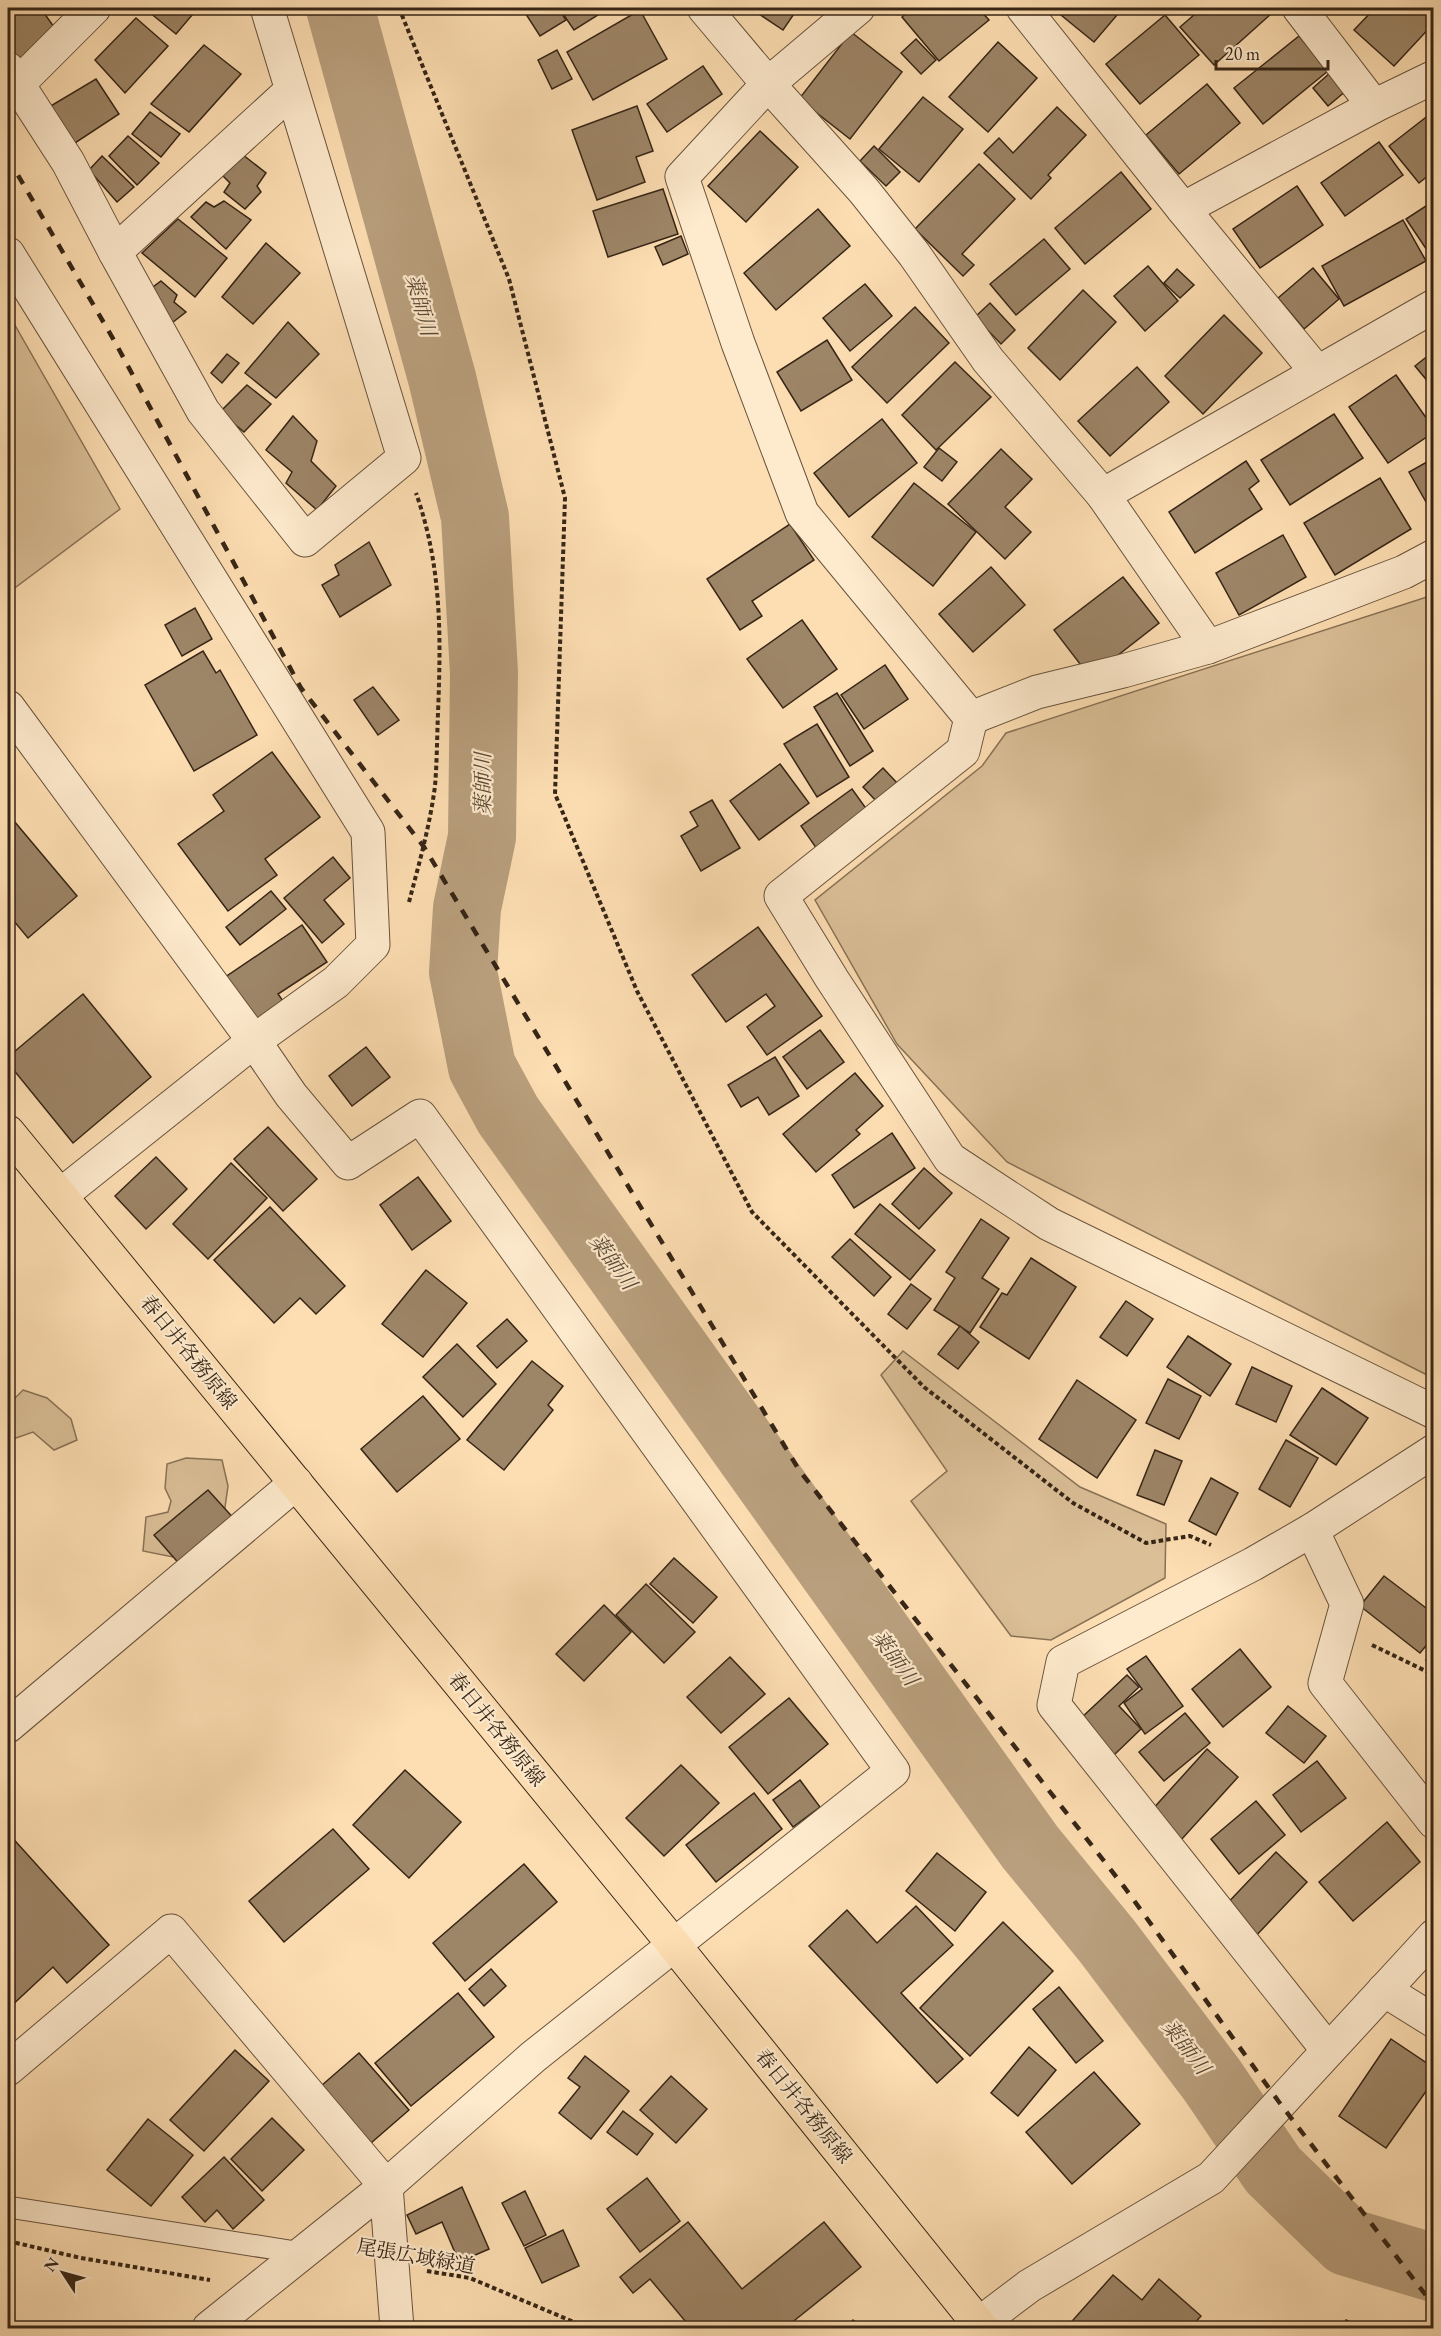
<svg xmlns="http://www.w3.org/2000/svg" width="1441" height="2336" font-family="'EB Garamond','Noto Serif JP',serif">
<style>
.green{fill:#dbbf97;stroke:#887256;stroke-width:1.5}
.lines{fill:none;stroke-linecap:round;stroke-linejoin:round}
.river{stroke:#b99f7d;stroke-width:68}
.building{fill:#9d8567;stroke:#362516;stroke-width:1.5}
.lane-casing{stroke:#68533d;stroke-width:23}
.street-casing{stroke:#68533d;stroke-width:35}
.primary-casing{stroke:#362516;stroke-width:35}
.path{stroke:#362516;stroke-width:4;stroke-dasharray:4.5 3;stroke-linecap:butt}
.lane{stroke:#feeacd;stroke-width:21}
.street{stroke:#feeacd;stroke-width:33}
.primary{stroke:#fddeb2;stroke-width:33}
.rail{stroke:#362516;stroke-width:4.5;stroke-dasharray:10 10;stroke-linecap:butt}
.labels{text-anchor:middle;stroke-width:4.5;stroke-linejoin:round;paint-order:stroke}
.street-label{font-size:20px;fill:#362516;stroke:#feeacd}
.water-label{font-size:21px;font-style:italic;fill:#5d4a35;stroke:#feeacd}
</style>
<rect width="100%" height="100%" fill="#fddeb2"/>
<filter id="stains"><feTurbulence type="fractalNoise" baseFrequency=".00333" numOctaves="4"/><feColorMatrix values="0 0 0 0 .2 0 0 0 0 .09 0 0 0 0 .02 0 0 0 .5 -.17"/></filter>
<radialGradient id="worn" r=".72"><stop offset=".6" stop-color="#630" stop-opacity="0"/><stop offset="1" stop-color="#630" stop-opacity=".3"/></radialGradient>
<g class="green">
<polygon points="8,313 120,509 8,593"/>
<polygon points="1433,595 1434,595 1433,1378 1007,1162 897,1044 815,900 982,766 1006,733"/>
<polygon points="903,1351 1080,1487 1166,1524 1165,1578 1051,1640 1011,1636 911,1501 947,1471 881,1375"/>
<polygon points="23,1390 47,1398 71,1419 77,1440 54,1450 33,1432 13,1439 8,1426 8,1405"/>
<polygon points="186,1458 222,1460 228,1486 224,1514 196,1535 173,1557 143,1551 146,1517 168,1512 171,1501 165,1488 167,1464"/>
</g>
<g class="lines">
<polyline class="river" points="340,8 442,378 475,517 484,673 482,837 467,908 463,972 482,1067 508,1115 1030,1847 1107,1941 1212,2080 1273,2170 1347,2242 1434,2268"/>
</g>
<g class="building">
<polygon points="8,8 48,8 44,13 54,27 19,65 8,47"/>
<polygon points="153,8 198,8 176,34 149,12"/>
<polygon points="522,8 558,8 566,20 540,36"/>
<polygon points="559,8 609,8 574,30"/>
<polygon points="750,8 798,8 783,30"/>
<polygon points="913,8 978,8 989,20 939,61 902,17"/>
<polygon points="1059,8 1123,8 1094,42 1056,11"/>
<polygon points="1202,8 1267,8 1272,13 1214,65 1180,27"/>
<polygon points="1375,8 1434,8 1434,23 1394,66 1354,30"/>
<polygon points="640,10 667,59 593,100 567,52"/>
<polygon points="1165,15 1199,55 1140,104 1106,64"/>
<polygon points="136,18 168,46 125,93 95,60"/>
<polygon points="851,32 902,72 850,139 799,99"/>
<polygon points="1299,36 1328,71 1263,124 1234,88"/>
<polygon points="916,39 936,60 921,74 901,53"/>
<polygon points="998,42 1037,78 988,132 949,97"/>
<polygon points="204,45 241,74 189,132 151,104"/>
<polygon points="557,50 572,79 552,89 538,60"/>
<polygon points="703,66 722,94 667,132 647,104"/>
<polygon points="1331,72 1347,90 1328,106 1313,88"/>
<polygon points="96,79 119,114 75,143 49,107"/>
<polygon points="1207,84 1240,123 1179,174 1146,135"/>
<polygon points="923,97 963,129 919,182 879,149"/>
<polygon points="637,106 653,151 636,157 645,182 597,200 572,130"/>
<polygon points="1057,107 1086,135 1048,175 1051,178 1031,199 984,153 999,138 1013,153"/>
<polygon points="1434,111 1434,171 1419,183 1389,146"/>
<polygon points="150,112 180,134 161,157 132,134"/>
<polygon points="760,131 798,167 746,222 708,186"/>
<polygon points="128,136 159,163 137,185 109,156"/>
<polygon points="1379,142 1403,175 1345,216 1321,183"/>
<polygon points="874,146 900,172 886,186 860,161"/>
<polygon points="238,151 266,173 257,186 261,192 245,209 224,192 230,183 220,173"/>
<polygon points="102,156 134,187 117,202 89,170"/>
<polygon points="979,164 1015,199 962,254 974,265 963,276 915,229"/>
<polygon points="1121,172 1151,209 1085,264 1055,228"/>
<polygon points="1297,186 1323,225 1260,268 1233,229"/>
<polygon points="663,189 678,234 608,257 593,211"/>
<polygon points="224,201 251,220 226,249 191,217 206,202 214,207"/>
<polygon points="1429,204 1434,210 1433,259 1406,219"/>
<polygon points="818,209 850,246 776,310 744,273"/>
<polygon points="178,219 227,258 195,297 142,253"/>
<polygon points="1403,220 1426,261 1344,306 1322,266"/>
<polygon points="681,236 688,254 663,265 655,247"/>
<polygon points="1044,239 1070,269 1016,315 990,284"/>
<polygon points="266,243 300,273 253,324 222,297"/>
<polygon points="1148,266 1178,301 1145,331 1114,296"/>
<polygon points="1313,268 1339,299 1304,329 1278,298"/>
<polygon points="1177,269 1194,285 1180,298 1164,283"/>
<polygon points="161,281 177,295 174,302 186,312 168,326 145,293"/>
<polygon points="865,284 892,316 850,351 823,318"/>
<polygon points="1083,290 1116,322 1060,380 1028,348"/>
<polygon points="990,303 1015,330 1001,344 975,317"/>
<polygon points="915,307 949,343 887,403 852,367"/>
<polygon points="1224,315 1262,353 1203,414 1165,376"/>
<polygon points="288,322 319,354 276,398 245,373"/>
<polygon points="827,340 852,380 801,411 777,372"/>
<polygon points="1434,351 1434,389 1415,366"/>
<polygon points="227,354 239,363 222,383 211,373"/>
<polygon points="955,362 991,397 936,450 902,415"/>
<polygon points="1137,367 1169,402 1110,456 1078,421"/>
<polygon points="1396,375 1434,429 1434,432 1388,463 1349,407"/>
<polygon points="247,385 271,404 244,432 220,412"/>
<polygon points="1334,414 1363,458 1290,505 1261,460"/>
<polygon points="293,416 317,441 311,461 336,486 317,510 286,483 292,472 266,450"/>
<polygon points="882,419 917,463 849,517 814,473"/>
<polygon points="939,448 957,462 942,481 924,467"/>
<polygon points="1001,449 1032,479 1005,507 1031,532 1005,559 948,504"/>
<polygon points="1434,458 1434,508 1430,509 1409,472"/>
<polygon points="1246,461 1259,481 1249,489 1262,509 1195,553 1169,512"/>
<polygon points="1380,478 1411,529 1335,575 1304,523"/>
<polygon points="914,483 976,532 933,586 872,537"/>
<polygon points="790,524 814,560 752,601 762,616 740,630 707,579"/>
<polygon points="1283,535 1306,577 1239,615 1216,573"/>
<polygon points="369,542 391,585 340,617 322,585 339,575 335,565"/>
<polygon points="991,567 1025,605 973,652 939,614"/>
<polygon points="1123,577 1159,623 1090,677 1054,630"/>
<polygon points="195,608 212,639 182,656 165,625"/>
<polygon points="802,620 837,669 783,708 747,659"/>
<polygon points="203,651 216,673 220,670 257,735 194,771 145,685"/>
<polygon points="885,665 908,699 864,729 841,695"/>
<polygon points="373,687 399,720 378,735 354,700"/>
<polygon points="837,693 873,751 850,766 814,707"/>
<polygon points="817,724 849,777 817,797 784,744"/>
<polygon points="272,752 320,817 265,859 277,875 228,911 178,844 224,811 213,795"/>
<polygon points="780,764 809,803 759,840 730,801"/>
<polygon points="883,768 898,784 878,803 863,787"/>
<polygon points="852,789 870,814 819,852 801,826"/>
<polygon points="712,800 740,848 701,871 681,836 698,826 690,812"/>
<polygon points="14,821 77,896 28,938 8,914 8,827"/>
<polygon points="333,857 350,878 324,900 344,924 322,943 284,898"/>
<polygon points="271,891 286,909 240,945 226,927"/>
<polygon points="302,925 327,962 278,994 283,1001 247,1026 218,982"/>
<polygon points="758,927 822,1016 767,1055 747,1027 775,1006 766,994 726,1022 692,975"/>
<polygon points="83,994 151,1077 73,1143 8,1063 8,1057"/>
<polygon points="820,1030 844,1062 807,1089 783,1057"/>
<polygon points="366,1047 390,1077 352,1106 329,1076"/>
<polygon points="775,1057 799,1096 769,1115 758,1097 741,1107 728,1085"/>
<polygon points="855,1073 883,1106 856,1130 860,1134 816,1172 783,1134"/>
<polygon points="268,1127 317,1179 283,1211 234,1159"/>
<polygon points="892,1133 915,1168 854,1208 832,1175"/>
<polygon points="156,1157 187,1189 146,1229 115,1196"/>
<polygon points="231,1163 267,1198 208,1259 173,1224"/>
<polygon points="924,1168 952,1193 919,1229 892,1204"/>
<polygon points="418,1177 451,1221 412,1250 380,1205"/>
<polygon points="880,1204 935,1250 910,1280 855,1234"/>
<polygon points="270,1207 345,1286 316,1314 300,1298 274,1323 214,1260"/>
<polygon points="981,1219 1009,1238 982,1278 999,1289 970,1333 934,1310 955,1278 946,1272"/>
<polygon points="850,1239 891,1277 874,1296 832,1257"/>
<polygon points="1031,1258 1076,1287 1029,1359 980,1327 1002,1293 1007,1295"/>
<polygon points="426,1270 467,1303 423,1357 382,1324"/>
<polygon points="911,1284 931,1299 907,1329 888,1314"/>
<polygon points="1126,1301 1153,1319 1127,1356 1100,1337"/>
<polygon points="507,1319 527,1341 497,1368 477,1346"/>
<polygon points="960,1326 979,1342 958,1369 938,1354"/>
<polygon points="1188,1336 1231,1364 1210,1396 1167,1367"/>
<polygon points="457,1344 496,1384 463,1417 423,1377"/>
<polygon points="532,1361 563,1386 548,1405 553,1410 504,1470 467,1440"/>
<polygon points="1252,1367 1292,1386 1276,1422 1236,1404"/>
<polygon points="1168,1379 1201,1396 1179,1439 1146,1423"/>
<polygon points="1077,1380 1136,1420 1097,1478 1039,1439"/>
<polygon points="1322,1388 1368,1418 1336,1465 1290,1435"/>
<polygon points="423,1396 460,1439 397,1492 361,1449"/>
<polygon points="1286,1440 1318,1458 1290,1507 1259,1489"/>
<polygon points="1155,1450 1182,1461 1164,1505 1137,1495"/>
<polygon points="1211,1478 1238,1493 1216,1535 1189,1521"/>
<polygon points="208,1490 236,1521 182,1567 154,1535"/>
<polygon points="674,1558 717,1597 693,1623 650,1584"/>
<polygon points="1384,1576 1434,1614 1434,1636 1420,1653 1360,1606"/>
<polygon points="646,1584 695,1632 664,1663 616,1615"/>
<polygon points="604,1605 631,1632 584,1681 556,1654"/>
<polygon points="1434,1648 1434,1664 1426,1660"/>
<polygon points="1240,1649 1271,1687 1223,1727 1192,1689"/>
<polygon points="1146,1656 1183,1706 1145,1734 1124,1703 1142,1689 1127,1669"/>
<polygon points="730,1657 765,1694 721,1733 687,1697"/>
<polygon points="1127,1675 1139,1687 1119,1706 1141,1729 1114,1755 1079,1720"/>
<polygon points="789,1698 828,1744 768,1794 729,1747"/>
<polygon points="1288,1706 1326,1736 1304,1763 1266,1733"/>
<polygon points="1185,1713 1210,1743 1164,1781 1139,1752"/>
<polygon points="1207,1749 1238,1777 1181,1840 1151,1811"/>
<polygon points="1317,1761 1346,1798 1301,1832 1273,1795"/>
<polygon points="681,1765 719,1803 664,1856 626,1818"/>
<polygon points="405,1770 461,1822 409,1878 353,1825"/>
<polygon points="800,1780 820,1807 793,1827 773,1800"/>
<polygon points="754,1793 782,1829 716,1882 686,1845"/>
<polygon points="1256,1801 1285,1835 1239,1874 1211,1839"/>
<polygon points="1387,1822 1420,1862 1353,1921 1319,1882"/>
<polygon points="333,1829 369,1869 284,1942 249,1901"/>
<polygon points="8,1833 109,1945 67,1983 53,1967 8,2009"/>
<polygon points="1276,1852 1307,1882 1252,1940 1221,1910"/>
<polygon points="937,1853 986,1892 955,1931 906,1891"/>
<polygon points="524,1864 557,1902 465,1981 433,1943"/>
<polygon points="916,1906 953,1945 901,1993 963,2059 937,2083 809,1946 847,1910 877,1943"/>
<polygon points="1003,1922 1053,1971 970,2056 920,2008"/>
<polygon points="491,1969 506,1986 484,2006 469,1989"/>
<polygon points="1059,1987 1103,2041 1076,2063 1033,2009"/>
<polygon points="458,1993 494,2037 411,2106 375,2063"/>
<polygon points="1391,2039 1434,2068 1434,2080 1386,2148 1339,2116"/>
<polygon points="1029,2047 1056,2070 1018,2116 991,2093"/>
<polygon points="235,2050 269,2081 204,2151 170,2120"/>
<polygon points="359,2053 409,2110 371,2143 321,2086"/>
<polygon points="585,2056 629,2091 591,2139 559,2113 580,2087 568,2078"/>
<polygon points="1094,2072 1140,2124 1072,2184 1026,2132"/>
<polygon points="671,2076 707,2109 676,2143 640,2110"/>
<polygon points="623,2111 653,2134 637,2155 607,2132"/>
<polygon points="272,2118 304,2150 262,2191 231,2159"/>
<polygon points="148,2119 193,2155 151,2206 107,2170"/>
<polygon points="224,2157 264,2200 233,2229 217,2210 205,2222 182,2197"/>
<polygon points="647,2178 680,2221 640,2252 607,2209"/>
<polygon points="462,2187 489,2249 459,2262 442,2222 416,2234 407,2215"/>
<polygon points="525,2191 546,2235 524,2246 502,2203"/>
<polygon points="688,2222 742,2289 824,2222 861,2267 785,2328 691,2328 650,2279 633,2293 620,2277"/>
<polygon points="563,2230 579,2266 542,2283 525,2248"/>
<polygon points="1113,2275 1142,2300 1159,2279 1201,2316 1190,2328 1066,2328"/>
<polygon points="8,2316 21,2328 8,2328"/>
<polygon points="853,2320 864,2328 847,2328"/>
<polygon points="1346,2320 1364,2328 1342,2328"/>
</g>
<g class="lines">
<defs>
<polyline id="lane" points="8,2207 302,2253"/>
<g id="street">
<polyline points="267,8 404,458 305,540 203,411 115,252 292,90"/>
<polyline points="704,8 768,84 864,191 914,254 988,360 1103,495 1208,647"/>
<polyline points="858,8 768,84 682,177 738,343 802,513 971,718"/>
<polyline points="1023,8 1183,209 1317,372"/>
<polyline points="1299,8 1374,106"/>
<polyline points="8,69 68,162 115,252"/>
<polyline points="16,86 94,8"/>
<polyline points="1183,209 1374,106 1434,77"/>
<polyline points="8,254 368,832 373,945 336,982 254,1041 61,1195"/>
<polyline points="1103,495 1434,306"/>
<polyline points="8,707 254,1041 291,1095 348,1163 420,1116 893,1771 533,2057 386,2186 209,2328"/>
<polyline points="971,718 963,751 781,896 832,979 950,1159 1049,1224 1434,1412"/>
<polyline points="971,718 1037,692 1123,671 1208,647 1404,572 1434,556"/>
<polyline points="1312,1530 1347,1604 1325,1683 1434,1822"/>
<polyline points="8,1726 296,1483"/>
<polyline points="1384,1990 1434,2021"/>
<polyline points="1327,2049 1054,1705 1063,1662 1253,1564 1312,1530 1434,1451"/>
<polyline points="8,2069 171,1931 386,2186 397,2328"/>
<polyline points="979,2324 1029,2286 1211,2178 1434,1936"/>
</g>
<polyline id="primary" points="8,1132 675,1946 982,2328"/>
</defs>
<use href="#lane" class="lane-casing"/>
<use href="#street" class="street-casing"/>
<use href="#primary" class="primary-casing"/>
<g class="path">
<polyline points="399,8 509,279 565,498 555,794 637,991 752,1212 924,1387 1073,1503 1146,1543 1190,1536 1211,1545"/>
<path d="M409 902C419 864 430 825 435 786 437 762 437 737 438 713 441 636 442 567 416 493"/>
<polyline points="1372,1645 1434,1675"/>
<polyline points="8,2241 81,2258 210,2280"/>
<polyline points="427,2271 470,2278 588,2328"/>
</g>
<use href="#lane" class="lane"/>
<use href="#street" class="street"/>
<use href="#primary" class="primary"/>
<polyline class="rail" points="8,158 115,342 301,688 424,847 799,1470 1125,1888 1279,2102 1434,2306"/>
</g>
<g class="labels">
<g class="street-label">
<text transform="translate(189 1352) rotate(51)" y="7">春日井各務原線</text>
<text transform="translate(497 1729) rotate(51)" y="7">春日井各務原線</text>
<text transform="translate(804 2106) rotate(51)" y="7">春日井各務原線</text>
<text transform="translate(416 2256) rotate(10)" y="7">尾張広域緑道</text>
</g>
<g class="water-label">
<text transform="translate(421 305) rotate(75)" y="7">薬師川</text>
<text transform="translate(483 784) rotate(-90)" y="7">薬師川</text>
<text transform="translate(613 1262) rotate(54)" y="7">薬師川</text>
<text transform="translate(895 1658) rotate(54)" y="7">薬師川</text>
<text transform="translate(1186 2047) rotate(52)" y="7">薬師川</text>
</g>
</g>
<rect width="1441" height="2336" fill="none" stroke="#fddeb2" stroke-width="30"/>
<rect x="9" y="9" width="1423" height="2318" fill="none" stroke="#362516" stroke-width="3"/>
<rect x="15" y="15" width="1411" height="2306" fill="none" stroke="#362516" stroke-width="1.5"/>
<g transform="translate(63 2273) rotate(306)" stroke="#feeacd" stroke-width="4.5" paint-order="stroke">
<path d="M0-4.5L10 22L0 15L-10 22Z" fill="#362516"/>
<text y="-9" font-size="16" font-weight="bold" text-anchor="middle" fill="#362516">N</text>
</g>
<path d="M1216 60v9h112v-9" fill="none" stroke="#362516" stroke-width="3"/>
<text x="1225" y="60" font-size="18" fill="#362516" stroke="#feeacd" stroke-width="4.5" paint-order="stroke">20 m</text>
<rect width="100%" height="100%" filter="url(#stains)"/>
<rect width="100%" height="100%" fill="url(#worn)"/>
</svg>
